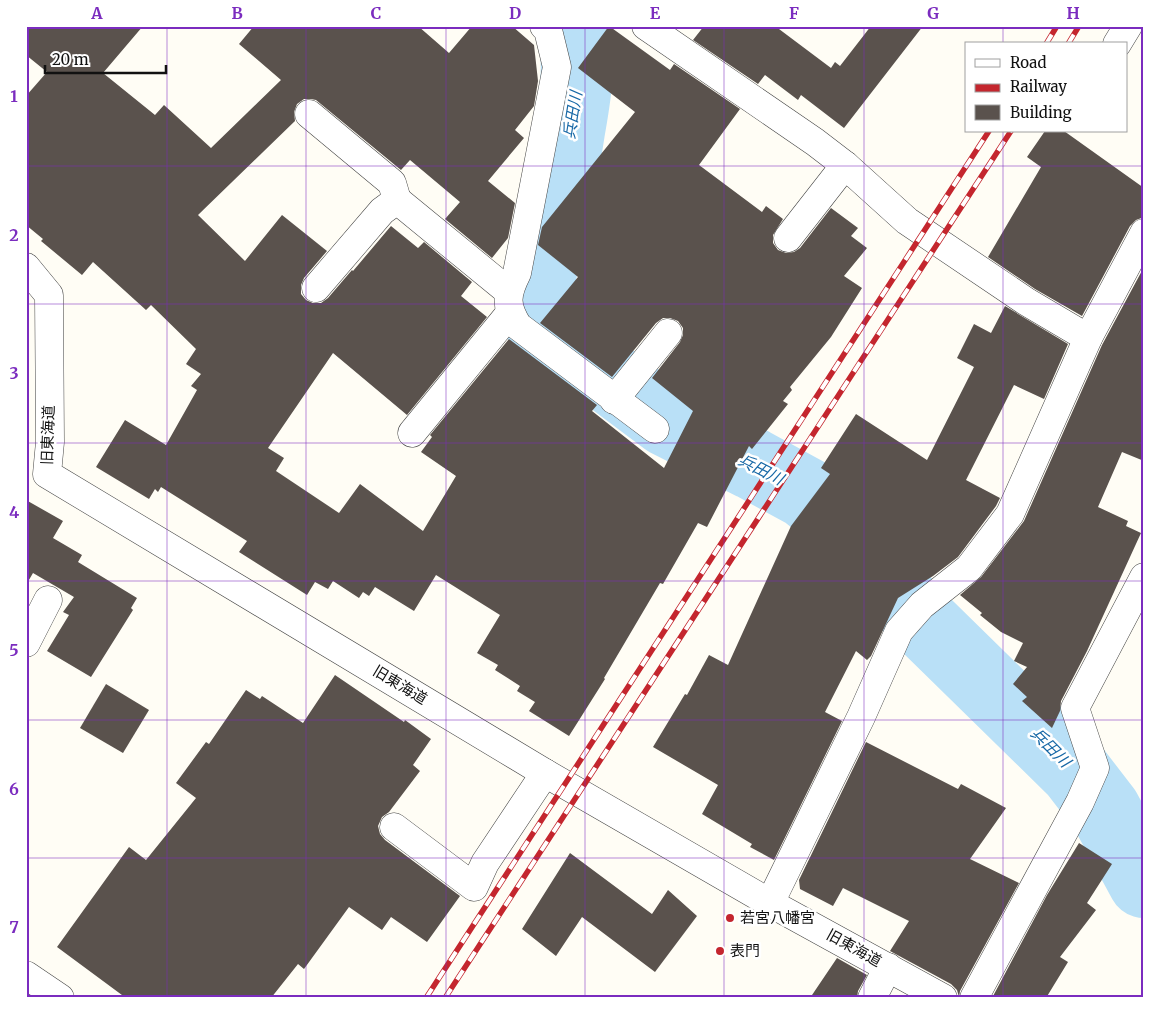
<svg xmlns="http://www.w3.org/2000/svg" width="1170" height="1024" font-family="Merriweather,'Noto Sans JP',serif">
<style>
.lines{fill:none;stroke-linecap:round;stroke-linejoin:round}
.river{stroke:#b9e0f7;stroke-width:72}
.building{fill:#5a524d}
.minor-casing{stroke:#444;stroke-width:29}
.minor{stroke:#fff;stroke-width:28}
.rail-casing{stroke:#c4262e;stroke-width:5.5}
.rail{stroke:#fff;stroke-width:4;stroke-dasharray:11;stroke-linecap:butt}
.grid{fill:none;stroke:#7b2cbf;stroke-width:1;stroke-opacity:0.55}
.poi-dot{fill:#c4262e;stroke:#fff;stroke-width:2}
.labels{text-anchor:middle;stroke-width:5;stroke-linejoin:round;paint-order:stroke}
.street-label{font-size:15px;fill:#111;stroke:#fff}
.poi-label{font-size:15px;fill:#111;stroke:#fff;text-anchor:start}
.water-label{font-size:16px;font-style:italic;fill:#1768a6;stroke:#fff}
.neatline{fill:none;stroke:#7b2cbf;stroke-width:2}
.grid-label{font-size:16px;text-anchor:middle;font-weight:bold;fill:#7b2cbf}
</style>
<rect width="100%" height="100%" fill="#fffdf5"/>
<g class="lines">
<path class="river" d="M571 26C582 62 575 96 569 131 560 192 546 251 532 310L542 327 666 420 753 464 806 493 853 531 899 596 926 625 1075 771 1105 810 1144 882"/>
</g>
<g class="building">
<polygon points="26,26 143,26 103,73 155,115 164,105 211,148 281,80 239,44 254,26 418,26 449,53 472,26 512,26 534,45 538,81 534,106 515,130 524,138 488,181 515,203 508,238 492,258 445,219 460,202 410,160 401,170 316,100 311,99 304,99 297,104 294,112 295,121 198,215 245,261 282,215 327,251 304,278 301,285 301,294 306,300 313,303 321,303 328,298 352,270 353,271 391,226 418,248 424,242 472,282 461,296 487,317 407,415 333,353 268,448 284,458 276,471 339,513 360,484 423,531 456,476 421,452 432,437 430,435 509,339 597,405 592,411 664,468 693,411 652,378 680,342 683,335 683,328 678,321 670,318 663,318 656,323 612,377 540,323 578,277 538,245 542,227 635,112 578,68 609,26 670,70 674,64 740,109 699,165 762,212 766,206 783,219 773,235 773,243 778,250 786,253 794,252 800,248 831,208 858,228 851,236 867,248 844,276 862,288 831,337 790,387 792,390 783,401 788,404 752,449 749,446 707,527 698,523 663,584 660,583 604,678 605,679 569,736 529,711 535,702 517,691 520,686 495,670 498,665 477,653 500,615 436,575 414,611 375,587 369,596 363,592 359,598 333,581 328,589 315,582 307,595 239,552 247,541 161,487 158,492 155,489 149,499 96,467 125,420 166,445 197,390 191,386 201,374 186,364 196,349 151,305 146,310 93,262 82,275 41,241 43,239 26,225 26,96 47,72 26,55"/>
<polygon points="704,26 775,26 831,68 835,62 840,66 871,26 923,26 844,128 801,95 798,100 765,75 758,84 693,40"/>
<polygon points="1045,131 1064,131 1144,188 1144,217 1136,220 1130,226 1082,316 1035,289 988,257 1041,167 1027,157"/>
<polygon points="1144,267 1144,461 1122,452 1098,507 1128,521 1126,526 1141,533 1087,651 1061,701 1060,711 1052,728 1022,701 1027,697 1013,684 1027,667 1014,661 1023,643 1001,632 980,615 982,613 960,595 981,577 1024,521 1102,345"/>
<polygon points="1005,306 1068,344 1044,399 1014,385 966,480 1000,498 996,506 958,557 933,576 898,598 871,656 867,660 856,651 825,712 842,721 774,860 750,847 752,844 702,814 718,785 653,747 685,694 687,695 709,655 728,665 791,526 830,474 821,468 856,414 927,460 974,367 957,358 974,324 991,333"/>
<polygon points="26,500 63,521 53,538 82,555 78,562 137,598 131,608 133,610 91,677 47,651 69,615 63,612 74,597 33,573 26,585"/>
<polygon points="335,675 404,722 405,720 431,739 413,765 420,771 389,812 382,817 378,826 380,834 385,840 460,896 427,942 391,917 382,930 349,907 304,969 298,964 271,998 126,998 57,947 129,847 146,860 196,798 176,783 206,742 209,744 246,690 260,699 262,696 303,723"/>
<polygon points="106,684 149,710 123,753 80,728"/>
<polygon points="866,742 958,789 961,784 1006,808 970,859 1019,883 960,991 959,997 957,990 951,984 890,951 909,921 843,888 833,906 800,889 799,880"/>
<polygon points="1079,843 1112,864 1087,903 1096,910 1060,957 1068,962 1046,998 992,998 1047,895"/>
<polygon points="570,853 652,914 668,890 697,916 655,972 582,917 556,956 522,929"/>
<polygon points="837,958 867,975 858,991 857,998 810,998"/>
</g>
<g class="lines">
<defs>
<g id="minor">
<path d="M544 26 548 30 557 67 517 273C506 295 505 305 518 326L655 429"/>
<polyline points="646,26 815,142 845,165"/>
<polyline points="1117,44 1128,26"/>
<polyline points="309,114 392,183 397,200"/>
<polyline points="788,238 845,165 907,221 1027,302 1088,338"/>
<polyline points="26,267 49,295 50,442 47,474 545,773 770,903 943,998"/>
<polyline points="316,288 382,211 397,200 508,291"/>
<polyline points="614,400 668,333"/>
<polyline points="412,433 510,313"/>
<polyline points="26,643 48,600"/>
<polyline points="394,827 474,887 485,863 545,773"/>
<polyline points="770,903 861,717 899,631 922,605 969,568 1010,514 1088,338 1144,233"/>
<polyline points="26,975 60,998"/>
<polyline points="872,998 888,967"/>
<polyline points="974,998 1080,802 1095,768 1075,708 1144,577"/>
</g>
</defs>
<use href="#minor" class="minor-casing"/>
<use href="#minor" class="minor"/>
<defs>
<g id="rail">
<polyline points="1046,44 1057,26"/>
<polyline points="1068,44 1079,26"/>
<polyline points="426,998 989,131"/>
<polyline points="445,998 1011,131"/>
</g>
</defs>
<use href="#rail" class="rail-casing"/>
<use href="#rail" class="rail"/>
</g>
<path class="grid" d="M167 26V998M306 26V998M446 26V998M585 26V998M724 26V998M864 26V998M1003 26V44M1003 131V998M26 166H1144M26 304H1144M26 443H1144M26 581H1144M26 720H1144M26 858H1144"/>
<g class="poi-dot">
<circle cx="730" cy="918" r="5"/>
<circle cx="720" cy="951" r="5"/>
</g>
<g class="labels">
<g class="street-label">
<text transform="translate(48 435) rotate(-88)" y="5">旧東海道</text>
<text transform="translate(400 685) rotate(31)" y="5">旧東海道</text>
<text transform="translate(854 948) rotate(29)" y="5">旧東海道</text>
</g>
<g class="poi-label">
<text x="740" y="923">若宮八幡宮</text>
<text x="730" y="956">表門</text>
</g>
<g class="water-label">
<text transform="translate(572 115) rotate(-81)" y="6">兵田川</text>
<text transform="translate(761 469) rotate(27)" y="6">兵田川</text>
<text transform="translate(1051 747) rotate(45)" y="6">兵田川</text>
</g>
</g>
<rect width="1170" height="1024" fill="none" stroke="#ffffff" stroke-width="55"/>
<rect x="965" y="42" width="162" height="90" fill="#ffffff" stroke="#a0a0a0"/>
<rect x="975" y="59" width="25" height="8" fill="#ffffff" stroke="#a0a0a0"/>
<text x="1010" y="68" font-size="15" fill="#111111">Road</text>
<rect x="975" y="84" width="25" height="8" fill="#c4262e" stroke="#a0a0a0"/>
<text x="1010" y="92" font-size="15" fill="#111111">Railway</text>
<rect x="975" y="105" width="25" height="15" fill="#5a524d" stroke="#a0a0a0"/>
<text x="1010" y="118" font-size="15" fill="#111111">Building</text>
<path d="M45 65v8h121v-8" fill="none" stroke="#111111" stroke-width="2.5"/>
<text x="52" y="65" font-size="15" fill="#111111" stroke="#ffffff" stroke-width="4" paint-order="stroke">20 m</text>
<rect x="28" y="28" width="1114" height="968" class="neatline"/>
<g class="grid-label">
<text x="97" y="19">A</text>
<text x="237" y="19">B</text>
<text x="376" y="19">C</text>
<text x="515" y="19">D</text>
<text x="655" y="19">E</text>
<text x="794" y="19">F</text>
<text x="933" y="19">G</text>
<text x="1073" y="19">H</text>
<text x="14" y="102">1</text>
<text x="14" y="241">2</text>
<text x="14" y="379">3</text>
<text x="14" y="518">4</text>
<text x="14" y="656">5</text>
<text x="14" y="795">6</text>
<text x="14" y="933">7</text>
</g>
</svg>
